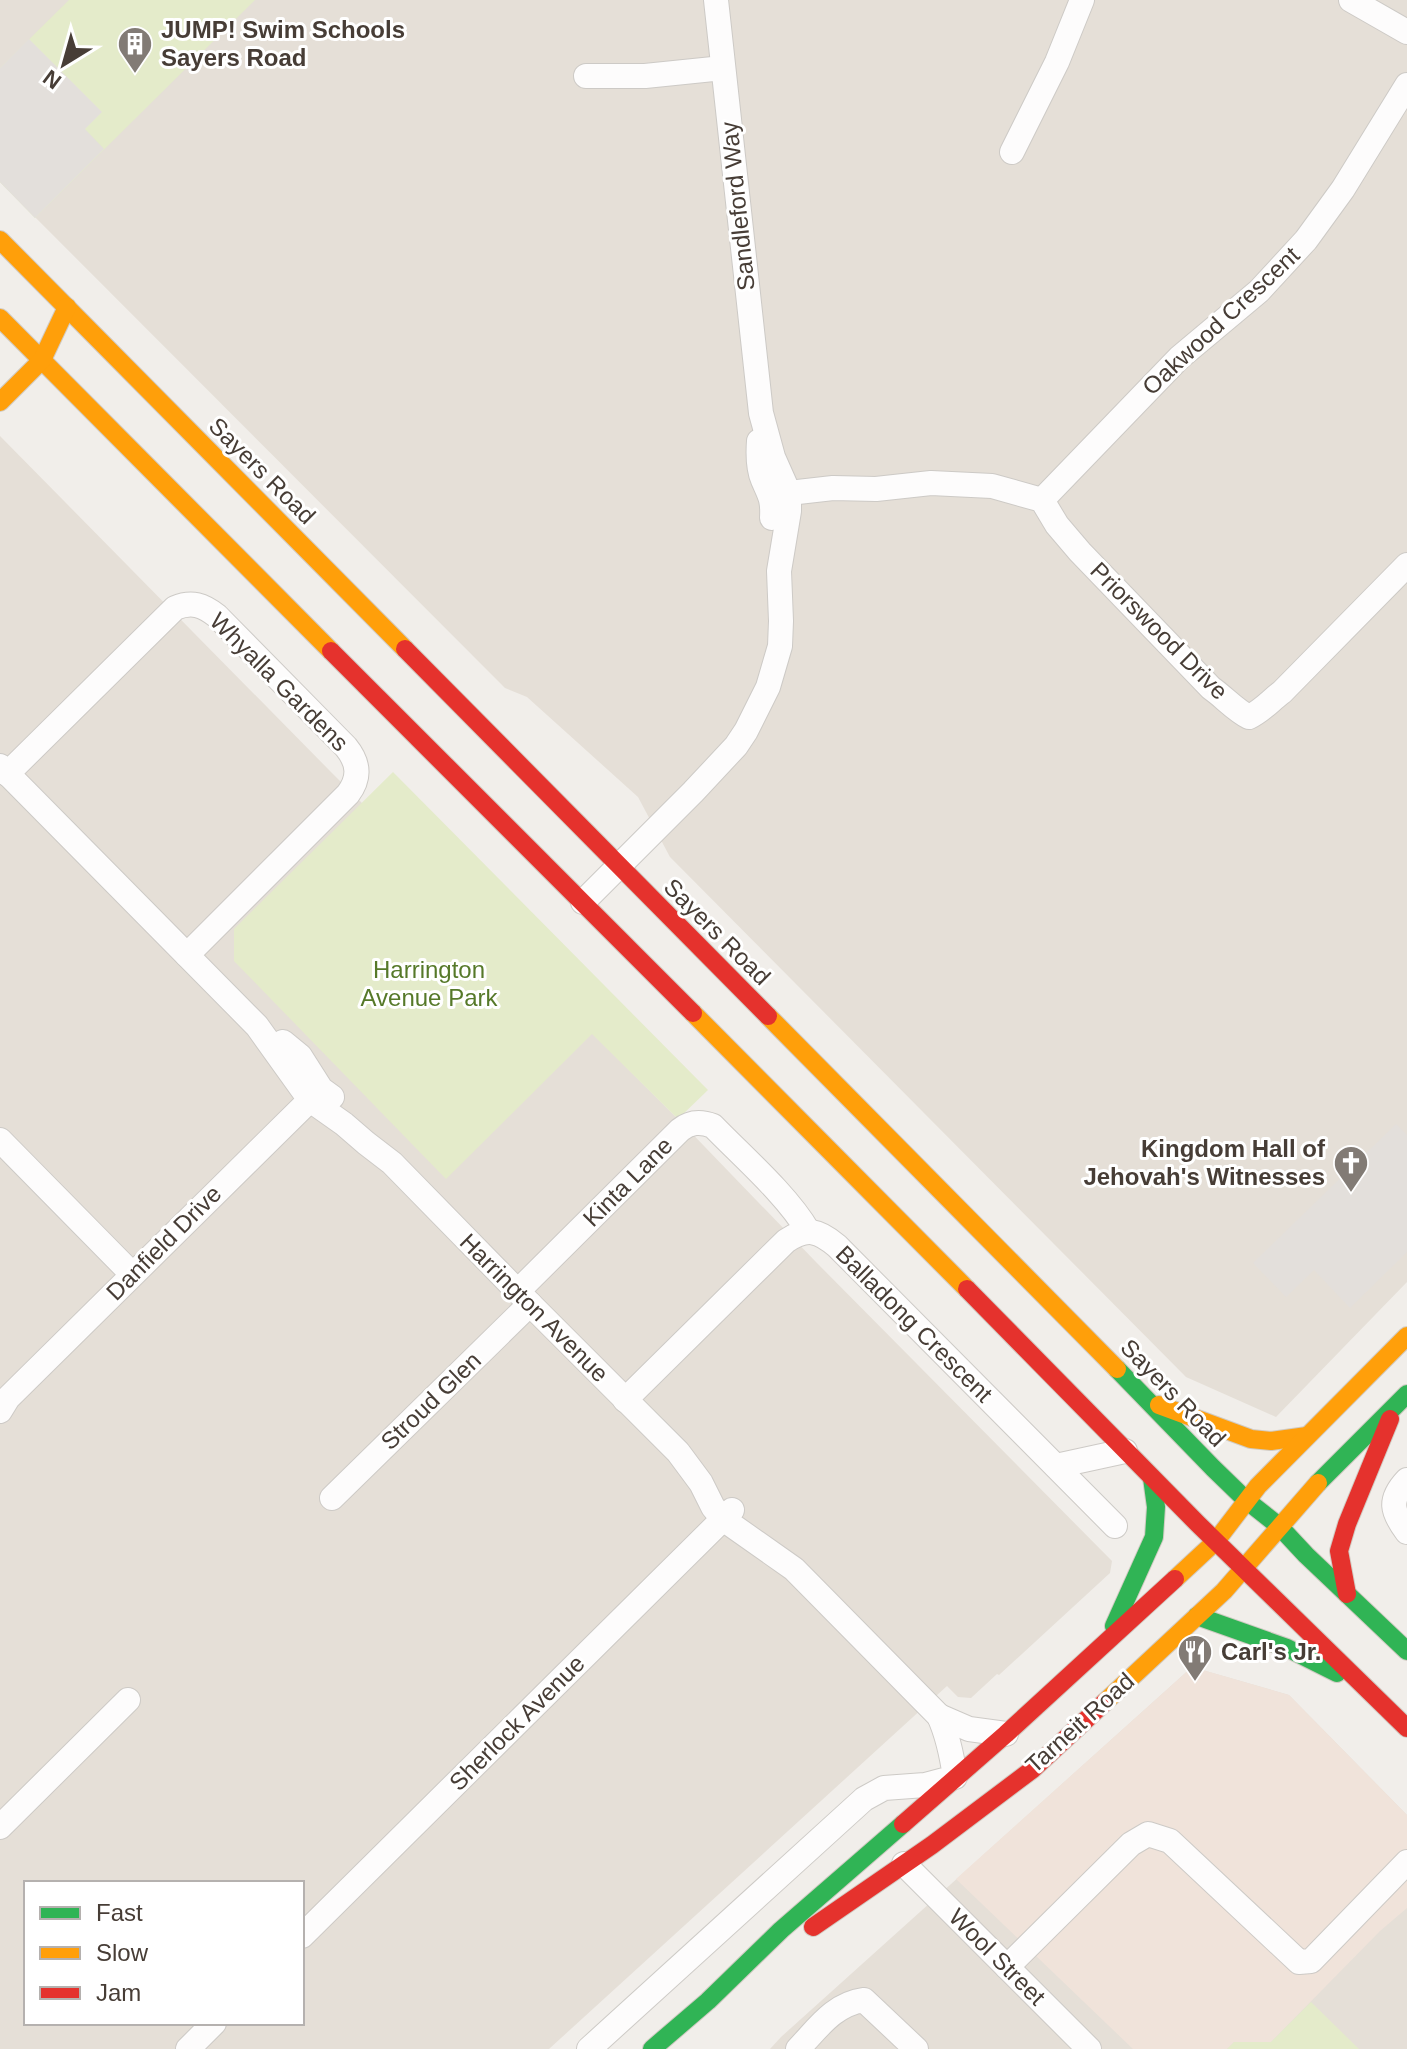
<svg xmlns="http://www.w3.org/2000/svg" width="1407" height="2049" font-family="Arial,sans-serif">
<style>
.residential{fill:#e5dfd7;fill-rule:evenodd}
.commercial{fill:#f0e3da}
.green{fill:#e4ebca}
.parking{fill:#e3dfdb}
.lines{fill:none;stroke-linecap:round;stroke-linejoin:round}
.street-casing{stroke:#cdcac6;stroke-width:26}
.fast-casing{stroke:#d1cbc3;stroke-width:20}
.slow-casing{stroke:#d1cbc3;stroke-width:20}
.jam-casing{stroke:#d1cbc3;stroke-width:20}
.street{stroke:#fdfcfc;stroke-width:24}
.fast{stroke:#30b455;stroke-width:18}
.slow{stroke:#ff9f0a;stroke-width:18}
.jam{stroke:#e5322d;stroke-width:18}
.labels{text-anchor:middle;stroke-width:6;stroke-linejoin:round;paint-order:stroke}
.poi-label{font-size:24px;font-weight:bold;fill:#473d36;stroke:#fff;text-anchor:start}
.street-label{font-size:24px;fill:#473d36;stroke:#fff}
.park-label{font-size:24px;fill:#567929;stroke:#fff}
</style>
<rect width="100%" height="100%" fill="#f1eeea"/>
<g class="residential">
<polygon points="0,0 1407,0 1407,1282 1276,1417 1186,1377 670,857 638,797 527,697 505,688 0,182"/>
<path d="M0 436 330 771 678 1119 815 1261 1112 1561 1110 1573 999 1675 997 1674 971 1698 958 1697 947 1686 549 2049H0ZM26 1883H302V2023H26Z"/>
<polygon points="1192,1667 1289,1695 1407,1815 1407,2049 770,2049 781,2037"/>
</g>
<polygon class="commercial" points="1192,1667 1289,1695 1407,1815 1407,1908 1380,1931 1271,2042 1234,2042 1227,2049 1133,2049 956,1879"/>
<g class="green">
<polygon points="69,0 255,0 35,218 0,182 0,68"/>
<polygon points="393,772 708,1090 678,1119 592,1034 446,1179 234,961 234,929"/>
<polygon points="1311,2002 1359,2049 1227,2049 1234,2042 1271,2042"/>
</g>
<g class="parking">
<polygon points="29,39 102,112 85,129 104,149 35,218 0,182 0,68"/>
<polygon points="1396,1124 1407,1135 1407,1252 1350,1308 1314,1270 1286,1297 1253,1263"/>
</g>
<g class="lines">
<defs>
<g id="street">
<polyline points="1351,0 1407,32"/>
<polyline points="586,76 645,76 723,68"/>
<polyline points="1012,152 1057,62 1082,0"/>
<path d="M759 441C758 454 758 468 763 480 770 496 773 499 772 518"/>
<polyline points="1042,500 1179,358 1259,291 1306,240 1343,189 1407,85"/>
<path d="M772 503 789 493 833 488 876 489 931 483 992 486 1042 500 1057 525 1080 552 1211 688C1224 697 1235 710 1249 717 1262 711 1271 700 1282 692L1407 565"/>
<path d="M0 766 257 1026 310 1100 344 1124 366 1143 392 1163 530 1304 678 1452 701 1483 713 1507 723 1519 794 1569 939 1716C948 1736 952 1756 955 1777L925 1785 884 1788 864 1799 589 2049"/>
<path d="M7 774 175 608C192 601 203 605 217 616L346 747C359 763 360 778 348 794L187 955"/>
<polyline points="583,902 693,792 736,746 746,731 768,687 780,646 781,621 779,571 789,511 789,493 773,457 761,413 716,0"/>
<polyline points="283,1042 300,1056 321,1089 332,1097"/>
<polyline points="0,1140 132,1274"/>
<path d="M518 1291 680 1130C690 1122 700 1121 713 1126 743 1157 787 1195 808 1231"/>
<path d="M625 1400 786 1241C807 1227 818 1230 837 1246L1115 1526"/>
<polyline points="0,1411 8,1398 320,1090"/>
<polyline points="1056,1466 1125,1451"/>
<path d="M1407 1480C1388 1500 1392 1512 1407 1532"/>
<polyline points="332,1498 530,1304"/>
<polyline points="939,1716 969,1729 1006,1734"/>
<polyline points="0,1827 128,1700"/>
<polyline points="904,1864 1089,2049"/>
<polyline points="302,1936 732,1510"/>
<polyline points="1007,1967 1131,1844 1148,1834 1170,1841 1299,1962 1311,1961 1407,1862"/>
<polyline points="188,2049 214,2023"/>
<path d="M798 2049C818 2028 834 2004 864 2000L916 2049"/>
</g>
<g id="fast">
<polyline points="1117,1369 1213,1468 1246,1500 1279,1526 1306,1555 1407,1651"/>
<polyline points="1318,1483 1407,1394"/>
<polyline points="1197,1616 1287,1648 1337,1673"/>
<polyline points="1114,1626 1154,1537 1156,1507 1152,1478"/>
<polyline points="652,2049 708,2001 781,1930 903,1824"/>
</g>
<g id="slow">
<polyline points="0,240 405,649"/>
<polyline points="0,318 331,651"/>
<polyline points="0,402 42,360 67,307"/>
<polyline points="693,1013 967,1289"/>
<polyline points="768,1016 1117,1369"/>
<polyline points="1159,1405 1251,1439 1271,1441 1307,1436"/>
<polyline points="1175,1579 1216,1541 1258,1486 1407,1336"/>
<polyline points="1105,1702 1224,1591 1318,1483"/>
</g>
<g id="jam">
<polyline points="405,649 768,1016"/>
<polyline points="331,651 693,1013"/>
<polyline points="967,1289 1198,1524 1407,1728"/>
<polyline points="1347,1594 1339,1551 1347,1524 1390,1419"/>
<polyline points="903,1824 1006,1734 1175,1579"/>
<polyline points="813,1927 932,1845 1033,1769 1105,1702"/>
</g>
</defs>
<use href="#street" class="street-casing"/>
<use href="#fast" class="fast-casing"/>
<use href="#slow" class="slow-casing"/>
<use href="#jam" class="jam-casing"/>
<use href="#street" class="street"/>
<use href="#fast" class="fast"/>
<use href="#slow" class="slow"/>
<use href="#jam" class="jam"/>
</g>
<defs>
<symbol id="building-pin" viewBox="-11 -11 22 30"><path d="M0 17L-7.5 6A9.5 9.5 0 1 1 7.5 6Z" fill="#827b75" stroke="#fff"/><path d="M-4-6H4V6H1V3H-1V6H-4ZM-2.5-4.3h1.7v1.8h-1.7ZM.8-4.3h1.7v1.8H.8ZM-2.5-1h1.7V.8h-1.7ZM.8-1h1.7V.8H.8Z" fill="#fff"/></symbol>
<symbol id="church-pin" viewBox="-11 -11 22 30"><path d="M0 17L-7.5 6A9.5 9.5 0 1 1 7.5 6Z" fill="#827b75" stroke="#fff"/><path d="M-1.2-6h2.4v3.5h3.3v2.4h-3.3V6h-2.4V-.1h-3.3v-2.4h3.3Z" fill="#fff"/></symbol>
<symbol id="restaurant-pin" viewBox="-11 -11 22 30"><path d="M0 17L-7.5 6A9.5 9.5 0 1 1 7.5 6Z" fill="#827b75" stroke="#fff"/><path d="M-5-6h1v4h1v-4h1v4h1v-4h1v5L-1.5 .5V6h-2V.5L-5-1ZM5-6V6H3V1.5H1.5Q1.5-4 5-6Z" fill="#fff"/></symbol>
</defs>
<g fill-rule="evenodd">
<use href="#building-pin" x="115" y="24" width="40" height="54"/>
<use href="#church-pin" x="1331" y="1143" width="40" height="54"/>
<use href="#restaurant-pin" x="1175" y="1632" width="40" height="54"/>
</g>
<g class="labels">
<g class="poi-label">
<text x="161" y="38">JUMP! Swim Schools<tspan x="161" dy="28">Sayers Road</tspan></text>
<text x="1325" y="1157" text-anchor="end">Kingdom Hall of<tspan x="1325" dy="28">Jehovah's Witnesses</tspan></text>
<text x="1221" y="1660">Carl's Jr.</text>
</g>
<g class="street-label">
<text transform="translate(738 206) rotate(-96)" y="8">Sandleford Way</text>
<text transform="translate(1221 321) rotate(-43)" y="8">Oakwood Crescent</text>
<text transform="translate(262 471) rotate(45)" y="8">Sayers Road</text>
<text transform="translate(1159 631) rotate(45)" y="8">Priorswood Drive</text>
<text transform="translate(279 682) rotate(45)" y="8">Whyalla Gardens</text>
<text transform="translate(717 932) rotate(45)" y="8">Sayers Road</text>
<text transform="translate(628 1182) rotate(-45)" y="8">Kinta Lane</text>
<text transform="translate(164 1243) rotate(-45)" y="8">Danfield Drive</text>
<text transform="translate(534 1308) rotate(45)" y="8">Harrington Avenue</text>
<text transform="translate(914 1324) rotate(45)" y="8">Balladong Crescent</text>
<text transform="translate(1173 1393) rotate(46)" y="8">Sayers Road</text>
<text transform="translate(431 1401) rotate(-44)" y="8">Stroud Glen</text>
<text transform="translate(517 1723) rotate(-45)" y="8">Sherlock Avenue</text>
<text transform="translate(1080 1723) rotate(-42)" y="8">Tarneit Road</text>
<text transform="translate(997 1957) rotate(45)" y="8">Wool Street</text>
</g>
<g class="park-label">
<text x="429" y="978">Harrington<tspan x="429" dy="28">Avenue Park</tspan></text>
</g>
</g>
<rect x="24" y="1881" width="280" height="144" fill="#ffffff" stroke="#b5b1af" stroke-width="2"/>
<rect x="40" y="1907" width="40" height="12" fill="#30b455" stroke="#b5b1af" stroke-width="2"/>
<text x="96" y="1921" font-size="24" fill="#473d36">Fast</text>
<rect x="40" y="1947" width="40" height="12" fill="#ff9f0a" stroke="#b5b1af" stroke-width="2"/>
<text x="96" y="1961" font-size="24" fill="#473d36">Slow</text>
<rect x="40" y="1987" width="40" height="12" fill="#e5322d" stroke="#b5b1af" stroke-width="2"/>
<text x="96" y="2001" font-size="24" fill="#473d36">Jam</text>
<g transform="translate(64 64) rotate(217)" stroke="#ffffff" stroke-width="6" paint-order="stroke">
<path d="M0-6L14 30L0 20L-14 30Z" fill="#473d36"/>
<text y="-12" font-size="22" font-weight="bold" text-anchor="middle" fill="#473d36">N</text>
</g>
</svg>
